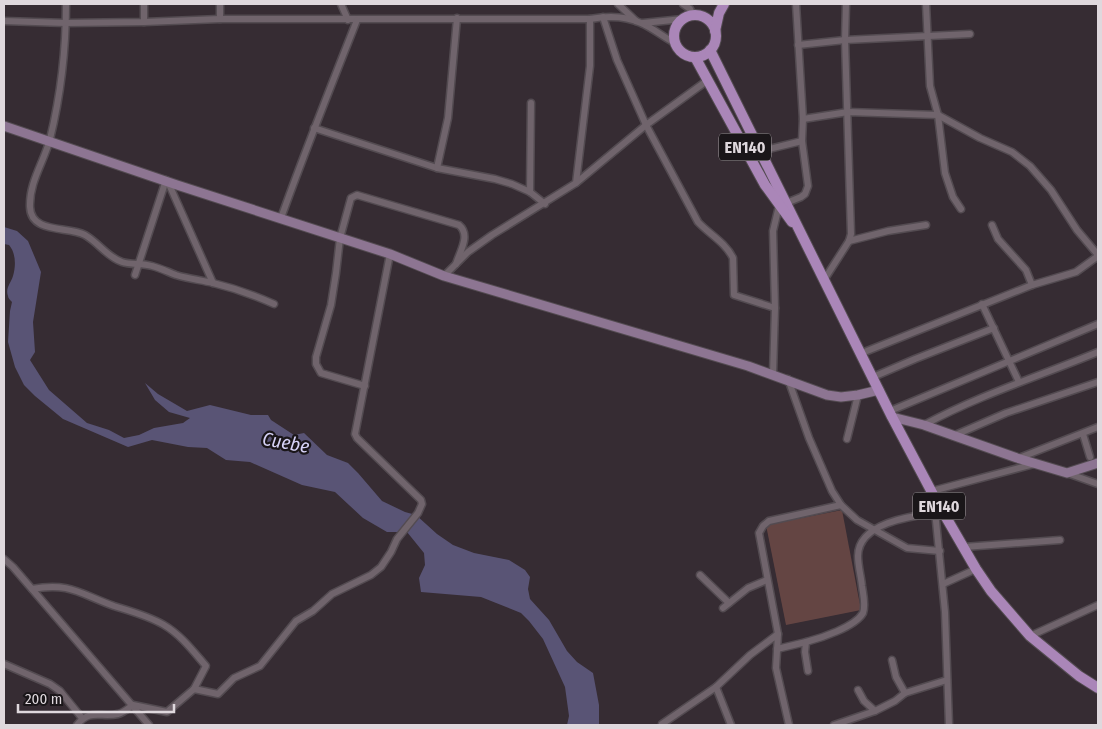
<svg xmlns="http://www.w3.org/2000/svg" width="1102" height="729" font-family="'Fira Sans Condensed',sans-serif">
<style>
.green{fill:#644543}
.water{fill:#595475}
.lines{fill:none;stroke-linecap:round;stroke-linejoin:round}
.street-casing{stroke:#534b51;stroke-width:9}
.secondary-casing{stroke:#534b51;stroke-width:11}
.primary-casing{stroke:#534b51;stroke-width:12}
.street{stroke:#70646c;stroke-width:6}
.secondary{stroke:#8d7592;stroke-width:9}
.primary{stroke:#aa86b8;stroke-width:10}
.labels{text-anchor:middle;stroke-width:4.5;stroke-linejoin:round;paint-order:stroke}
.shield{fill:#1a1619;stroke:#a49ea2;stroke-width:1}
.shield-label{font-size:16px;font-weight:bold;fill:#dfd8dd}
.water-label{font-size:19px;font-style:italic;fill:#d7d3f7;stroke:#1a1619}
</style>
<rect width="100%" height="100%" fill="#362c33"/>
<polygon class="green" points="842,510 861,610 786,625 766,525"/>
<path class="water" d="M4 227 17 231 28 241 41 272 33 322 35 352 30 360 49 390 87 423 109 430 124 438 139 435 154 428 183 423 190 418 169 412 155 400 145 383 158 394 187 411 210 405 251 415H268L271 420 294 435 304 433 327 455 348 463 358 473 382 501 405 512 416 515 437 534 453 545 474 553 509 560 525 570 530 577 528 589 530 599 549 620 567 651 577 662 593 673 599 705V725H567L569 716 565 687 543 639 529 621 521 613 481 597 421 592 419 578 425 565 424 553 407 532H387L363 518 335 492 302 485 250 462 226 460 207 448 188 447 152 440 128 447 63 419 35 396 24 385 15 367 8 342 10 311 12 302C10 300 8 298 8 296 5 288 11 283 13 276 16 266 16 253 9 245L4 244Z"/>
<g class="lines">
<defs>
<g id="street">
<path d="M66 4C66 50 61 94 50 139 44 162 29 182 30 207 31 234 68 226 85 235 99 243 107 257 122 262 131 265 142 263 152 266 160 268 168 272 176 275 189 279 201 280 213 283 234 288 254 295 274 304"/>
<polyline points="144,4 144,22"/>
<polyline points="220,4 220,19"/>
<polyline points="341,4 348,20"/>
<polyline points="618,4 636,21"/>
<polyline points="683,4 690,9 693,15"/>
<polyline points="926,4 930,86 938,115 945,173 953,197 961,209"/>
<path d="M603 17 617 60 646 125 698 222C709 234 725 242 733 258L734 295 775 308"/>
<path d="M4 21 66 23 144 22 220 19H590C606 16 626 16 641 23 653 28 663 37 675 43"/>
<polyline points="643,23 683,19"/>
<polyline points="798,45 845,40 970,34"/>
<polyline points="803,119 848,112 938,115 980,138 1012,152 1030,166 1051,190 1077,230 1098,255"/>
<polyline points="314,128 437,168 495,179 512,184 530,192 545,204"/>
<polyline points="761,151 802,141"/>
<polyline points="437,168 448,118 457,18"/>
<polyline points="168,182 213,283"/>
<polyline points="576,183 646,125 708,80"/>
<polyline points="530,192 531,103"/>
<path d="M281 218C305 151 331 86 357 20"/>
<polyline points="992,225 998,239 1026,270 1032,285"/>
<polyline points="849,241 888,231 926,225"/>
<polyline points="135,275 166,180"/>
<polyline points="444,276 468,252 492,235 576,183 590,66 590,19"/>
<polyline points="824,280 849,241 851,234 845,40 846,4"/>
<polyline points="982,304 1019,382"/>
<polyline points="862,353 1032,285 1076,272 1098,256"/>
<polyline points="773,374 775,308 773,231 779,206 801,197 805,194 808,186 802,141 803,119 796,4"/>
<polyline points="873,377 915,359 994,328"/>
<polyline points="788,379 809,438 832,491 841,505 857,520 907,548 940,551"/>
<path d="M365 386 321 373 316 364V357L331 305 336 273 340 238 351 198 357 195 459 225C471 235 460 251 456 264"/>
<polyline points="890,411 1098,324"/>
<path d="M924 425C979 395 1040 376 1098 352"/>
<polyline points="1083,434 1090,457"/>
<polyline points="953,436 1006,413 1098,382"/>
<polyline points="847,439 858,395"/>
<polyline points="1019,458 1098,427"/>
<polyline points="1067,473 1098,484"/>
<polyline points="932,491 1034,464"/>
<polyline points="935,511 945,612 949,725"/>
<polyline points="964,547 1060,540"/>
<polyline points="4,559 13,567 149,725"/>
<polyline points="700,575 729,603"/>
<polyline points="943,584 976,569"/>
<path d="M32 589C70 582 80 594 114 606 130 611 149 616 164 625 181 635 193 651 206 666L194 689"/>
<polyline points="723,608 748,588 767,580"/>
<polyline points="778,634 759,533 763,526 769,521 841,505"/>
<polyline points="1030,636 1098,605"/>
<polyline points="777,649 806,642"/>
<polyline points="892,660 896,677 905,693"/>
<polyline points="4,664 50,684 60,691 82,718"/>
<path d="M808 671 805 652 806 642C821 638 855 627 863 613 866 605 863 594 862 586 861 576 858 566 858 556 858 523 911 516 935 513"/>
<polyline points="716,687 731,725"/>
<polyline points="858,690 864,701 875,711"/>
<polyline points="662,724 716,687 750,655 778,634 776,668 789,725"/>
<path d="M77 725C90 708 101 718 118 714 123 713 129 708 133 705L167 712 194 689 218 694 234 678 260 666 296 621 313 611 332 594 371 575 381 567 391 552 397 539 418 513 422 504 421 500 357 438 355 434 390 254"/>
<polyline points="834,725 875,711 895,701 905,693 947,680"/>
</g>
<g id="secondary">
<polyline points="4,126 177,185 390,254 444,276 748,366 827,395 841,397 858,395 879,390"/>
<polyline points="892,417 924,425 1017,458 1067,473 1098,463"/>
</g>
<g id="primary">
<circle cx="695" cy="36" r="21"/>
<polyline points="715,31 719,13 724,4"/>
<polyline points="710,50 892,417 936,500 976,569 991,591 1030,636 1079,676 1098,688"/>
<polyline points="695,57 765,185 792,222"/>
</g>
</defs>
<use href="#street" class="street-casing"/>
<use href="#secondary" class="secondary-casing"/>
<use href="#primary" class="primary-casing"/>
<use href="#street" class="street"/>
<use href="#secondary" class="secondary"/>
<use href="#primary" class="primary"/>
</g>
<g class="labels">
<g class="shield">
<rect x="719" y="133.5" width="52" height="27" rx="4"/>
<rect x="913" y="492.5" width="52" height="27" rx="4"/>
</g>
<g class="shield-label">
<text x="745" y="153">EN140</text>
<text x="939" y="512">EN140</text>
</g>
<g class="water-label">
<text transform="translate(286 442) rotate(10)" y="7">Cuebe</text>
</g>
</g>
<rect width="1102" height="729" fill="none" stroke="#dfd8dd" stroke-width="10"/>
<path d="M18 704v8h156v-8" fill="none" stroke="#dfd8dd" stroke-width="2.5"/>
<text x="25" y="704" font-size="15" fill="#dfd8dd" stroke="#1a1619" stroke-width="4" paint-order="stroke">200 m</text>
</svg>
